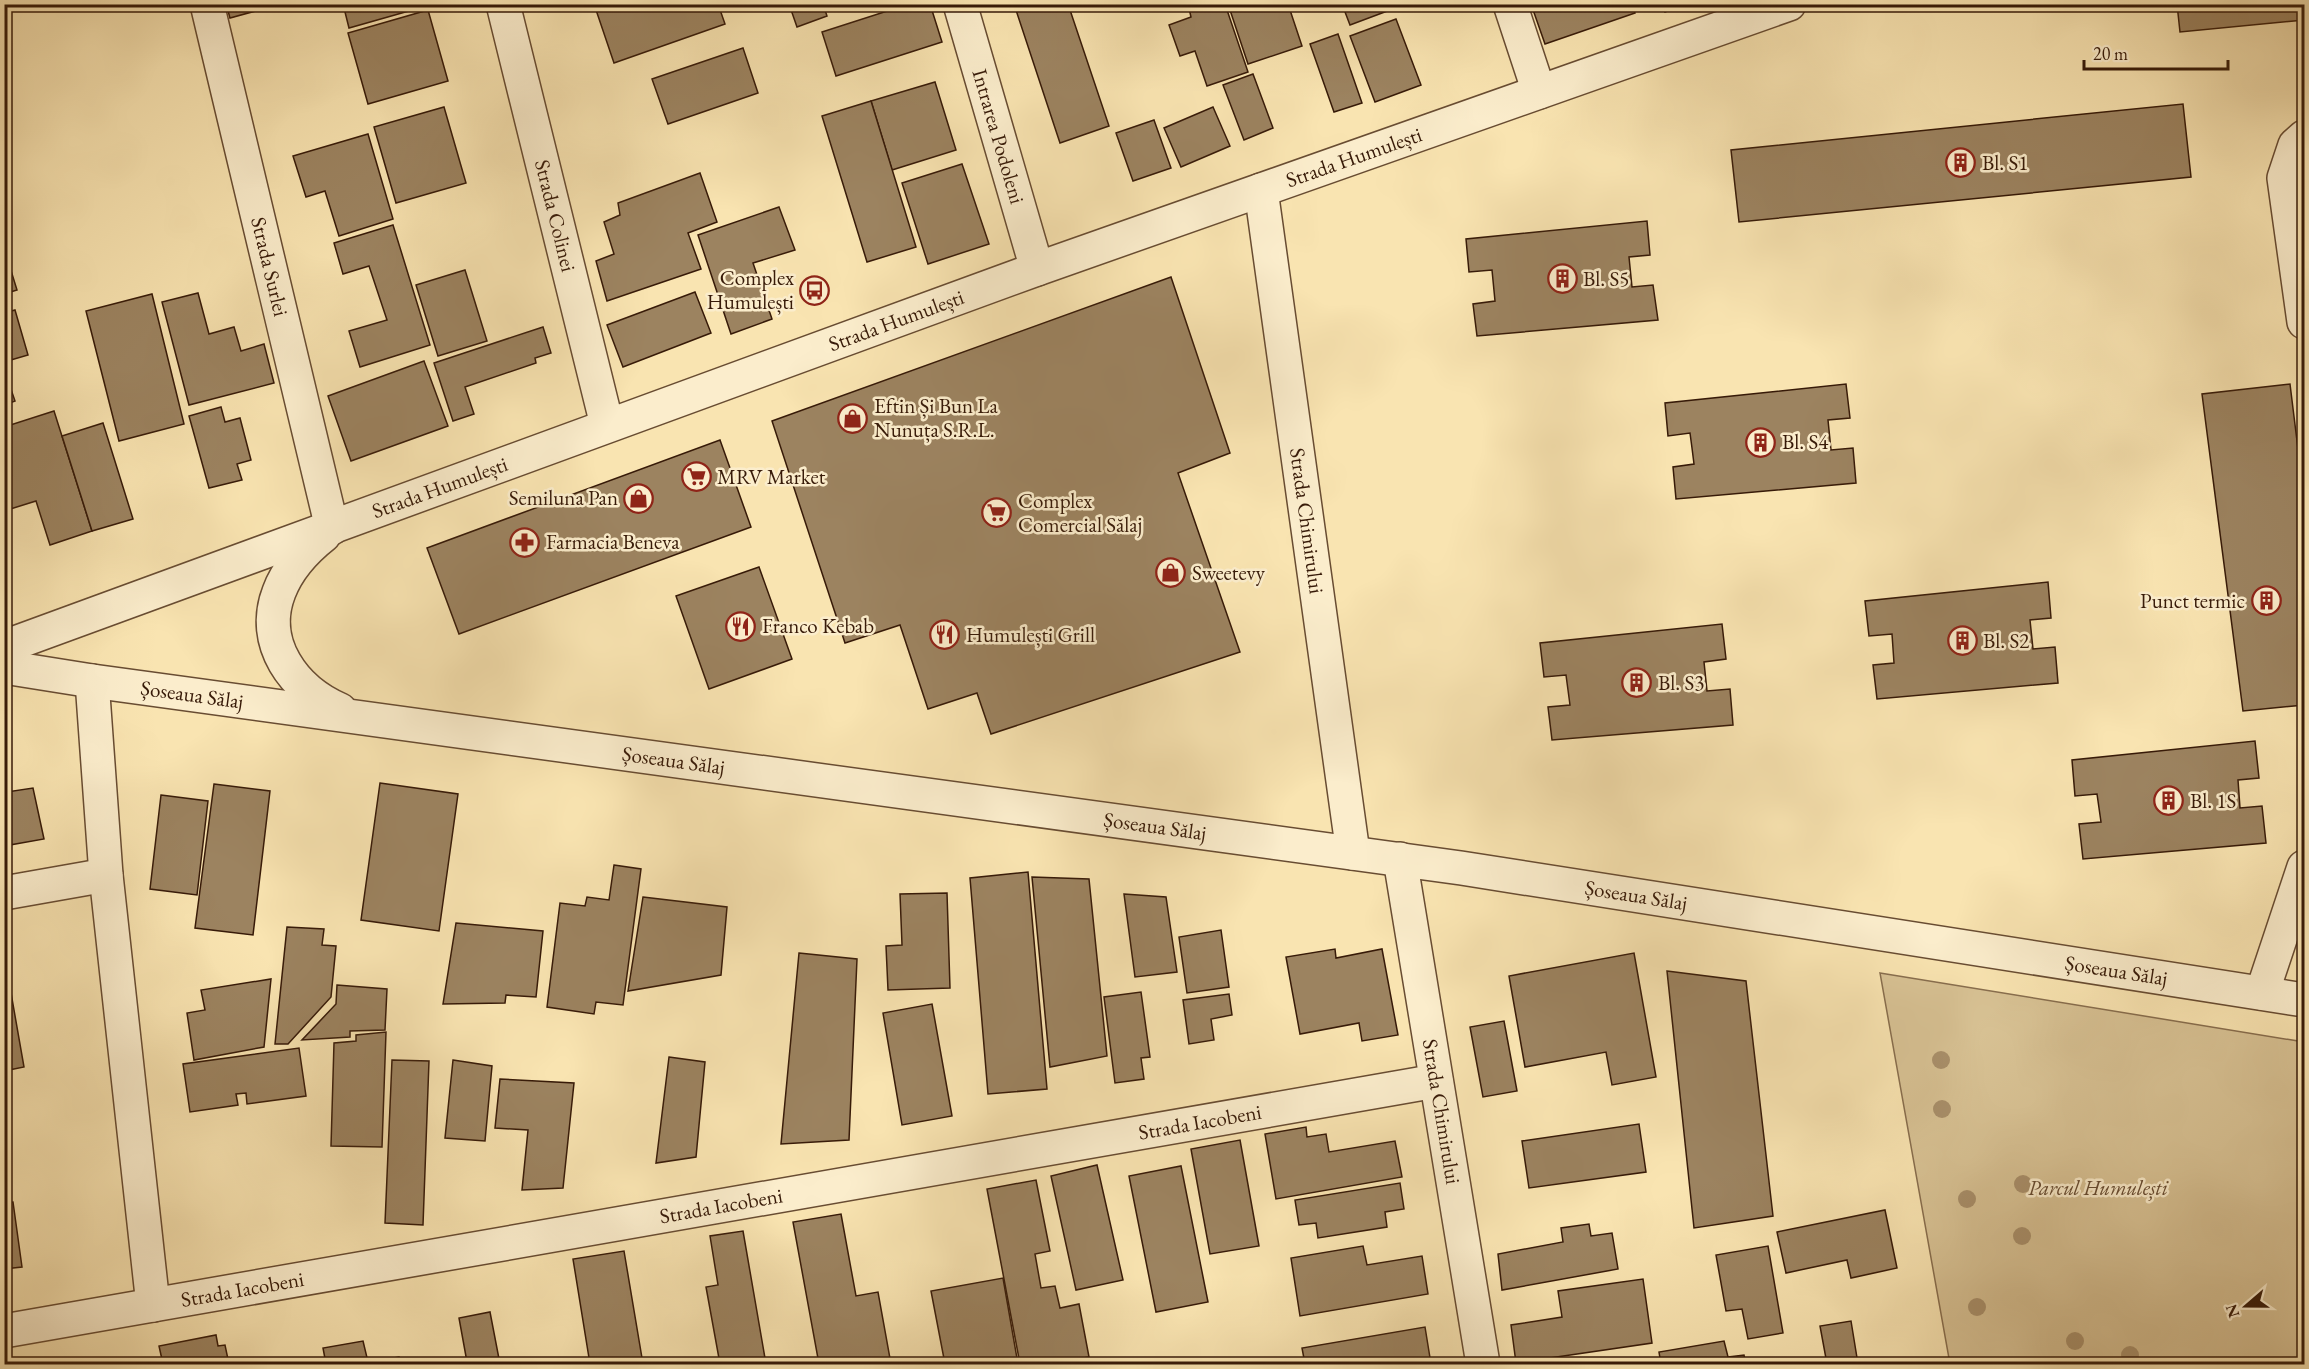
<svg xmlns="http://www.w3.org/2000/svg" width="2309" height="1369" font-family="'EB Garamond',serif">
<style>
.green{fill:#d8c294;stroke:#886e4e;stroke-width:1.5}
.building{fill:#9c8360;stroke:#371a08;stroke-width:1.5}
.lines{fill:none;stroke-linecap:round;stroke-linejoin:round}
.minor-casing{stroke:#684c32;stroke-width:36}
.minor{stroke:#fbedcc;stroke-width:33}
.tree{fill:#a9906b}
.labels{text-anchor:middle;stroke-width:5;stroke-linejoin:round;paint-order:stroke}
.street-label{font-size:21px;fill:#371a08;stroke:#fbedcc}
.poi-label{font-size:21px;fill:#371a08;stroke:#fbedcc;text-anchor:start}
.park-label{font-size:21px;font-style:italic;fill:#674c32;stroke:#fbedcc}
</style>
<rect width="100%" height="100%" fill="#f9e4b1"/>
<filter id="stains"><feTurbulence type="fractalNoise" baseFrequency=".00333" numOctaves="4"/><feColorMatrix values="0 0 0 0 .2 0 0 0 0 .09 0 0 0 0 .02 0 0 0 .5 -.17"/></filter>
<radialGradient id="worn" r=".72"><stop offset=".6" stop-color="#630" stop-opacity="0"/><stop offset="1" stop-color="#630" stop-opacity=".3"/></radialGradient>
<polygon class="green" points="1880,973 2304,1042 2304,1364 1950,1364"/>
<g class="building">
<polygon points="226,4 281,4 230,18"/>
<polygon points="343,4 422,4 423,7 349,28"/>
<polygon points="594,4 718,4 725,24 614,63"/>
<polygon points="789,4 823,4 827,16 797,27"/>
<polygon points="909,4 930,4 942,42 836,76 822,32"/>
<polygon points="1014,4 1068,4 1109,126 1060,143"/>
<polygon points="1188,4 1225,4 1248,72 1207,86 1195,51 1180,56 1169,25 1191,17"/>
<polygon points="1228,4 1288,4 1302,46 1248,64"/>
<polygon points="1342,4 1388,4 1390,10 1350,25"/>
<polygon points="1531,4 1632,4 1635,13 1545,44"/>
<polygon points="1662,4 1686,4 1665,12"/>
<polygon points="2177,4 2304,4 2304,20 2180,32"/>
<polygon points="428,10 448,81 368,104 348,33"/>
<polygon points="1396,19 1421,85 1375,102 1350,36"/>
<polygon points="1338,34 1362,103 1334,112 1310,44"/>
<polygon points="743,48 758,93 668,124 652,79"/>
<polygon points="1253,74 1273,128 1244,140 1223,85"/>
<polygon points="935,82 956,150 892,170 871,101"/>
<polygon points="871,101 916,247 867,262 822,116"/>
<polygon points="2183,104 2191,177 1739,222 1731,150"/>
<polygon points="444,107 466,183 396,203 374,127"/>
<polygon points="1213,107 1230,146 1181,167 1164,128"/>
<polygon points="1154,120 1171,168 1133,181 1116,133"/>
<polygon points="368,134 393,219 339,236 325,191 306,197 293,156"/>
<polygon points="962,164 989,244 928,264 902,183"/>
<polygon points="700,173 717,222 688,233 701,269 607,301 596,261 614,254 604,222 620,215 618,203"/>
<polygon points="779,207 795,250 753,263 772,319 731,334 698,235"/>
<polygon points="1647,221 1650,255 1629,257 1632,287 1653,285 1658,320 1477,336 1473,304 1495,301 1492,270 1469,272 1466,239"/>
<polygon points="393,225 430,345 360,367 349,331 387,320 369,266 343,274 334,243"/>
<polygon points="4,248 17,290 4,294"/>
<polygon points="465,270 487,341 438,356 416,285"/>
<polygon points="1171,277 1230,453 1178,473 1240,652 991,734 977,693 928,709 900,625 845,643 772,421"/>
<polygon points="695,292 711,333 623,367 607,325"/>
<polygon points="198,293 209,334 234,327 241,351 264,344 274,383 189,405 162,302"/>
<polygon points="152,294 184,424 119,441 86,311"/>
<polygon points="15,310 28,355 4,362 4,313"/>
<polygon points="543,327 551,353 535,358 536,363 465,387 474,414 453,421 434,363"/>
<polygon points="424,361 448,426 351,461 328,396"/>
<polygon points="4,369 15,401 4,405"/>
<polygon points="1846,384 1850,418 1828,420 1831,450 1853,448 1856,483 1676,499 1673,467 1694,464 1692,448 1690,433 1668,436 1665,403"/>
<polygon points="2290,384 2304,498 2304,705 2243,711 2202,394"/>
<polygon points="221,407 225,422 240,418 251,460 237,464 242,480 209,488 189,416"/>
<polygon points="54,411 92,531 50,545 36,501 4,511 4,427"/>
<polygon points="103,423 133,519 92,531 62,436"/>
<polygon points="720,440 751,527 459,634 427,548"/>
<polygon points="759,567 792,659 709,689 676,596"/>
<polygon points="2048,582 2051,618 2030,620 2033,649 2055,647 2058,683 1877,699 1873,665 1894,663 1892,634 1869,636 1865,601"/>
<polygon points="1722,624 1726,659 1704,662 1707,691 1730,689 1733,725 1552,740 1548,707 1570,705 1566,675 1544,677 1540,643"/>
<polygon points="2255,741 2259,778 2238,780 2240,808 2262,806 2266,843 2083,859 2079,824 2101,822 2097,794 2075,796 2072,760"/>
<polygon points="4,783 7,792 33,788 44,839 4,846"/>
<polygon points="380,783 458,794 439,931 361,920"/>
<polygon points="214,784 270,791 253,935 195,928"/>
<polygon points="161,795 208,801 197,895 150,889"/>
<polygon points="614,865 641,869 623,1005 596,1002 594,1014 547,1007 560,903 585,906 587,897 609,900"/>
<polygon points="1028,872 1047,1089 988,1094 970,878"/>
<polygon points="1032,877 1089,879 1107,1056 1050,1067"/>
<polygon points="947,893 950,988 888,990 886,946 902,945 900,894"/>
<polygon points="1124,894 1166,897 1177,972 1135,977"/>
<polygon points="643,897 727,907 721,975 628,991"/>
<polygon points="456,923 543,931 536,997 506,995 505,1003 443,1004"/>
<polygon points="287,927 324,929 322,945 336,946 331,997 288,1044 275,1044"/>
<polygon points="1221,930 1229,987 1187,993 1179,937"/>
<polygon points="1335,949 1336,958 1382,949 1398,1035 1362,1041 1359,1023 1300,1034 1286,957"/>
<polygon points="4,953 24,1067 4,1071"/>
<polygon points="799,953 857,959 849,1140 781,1144"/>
<polygon points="1634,953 1656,1077 1612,1085 1606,1052 1525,1067 1509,976"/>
<polygon points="1667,971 1746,981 1773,1216 1694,1228"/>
<polygon points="271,979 264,1047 194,1060 187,1013 205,1010 201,990"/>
<polygon points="337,985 387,989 385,1030 350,1031 350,1037 302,1040 336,1004"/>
<polygon points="1141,992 1150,1057 1141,1058 1144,1079 1115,1083 1104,997"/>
<polygon points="1229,994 1232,1015 1211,1019 1214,1040 1189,1044 1183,1000"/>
<polygon points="932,1004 952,1116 902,1125 883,1013"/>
<polygon points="1504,1021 1517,1091 1483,1097 1470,1027"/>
<polygon points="386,1032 382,1147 331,1146 334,1043 356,1041 356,1035"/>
<polygon points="299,1048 306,1096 247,1104 246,1093 236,1094 238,1105 190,1112 183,1064"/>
<polygon points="669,1057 705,1062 696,1157 656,1163"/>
<polygon points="392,1060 429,1061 423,1225 385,1223"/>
<polygon points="453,1060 492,1066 485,1141 445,1138"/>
<polygon points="500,1079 574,1083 563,1188 522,1190 528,1130 495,1128"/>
<polygon points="1639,1124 1646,1172 1529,1188 1522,1141"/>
<polygon points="1306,1127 1307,1137 1326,1134 1329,1152 1395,1141 1402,1177 1276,1199 1265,1134"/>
<polygon points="1240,1140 1259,1246 1210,1254 1191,1149"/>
<polygon points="1097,1165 1123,1280 1076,1290 1051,1176"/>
<polygon points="1181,1166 1208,1302 1156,1312 1129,1176"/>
<polygon points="1036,1180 1050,1251 1035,1254 1041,1288 1055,1286 1060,1308 1079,1304 1089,1357 1048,1364 1020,1364 987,1189"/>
<polygon points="1400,1183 1404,1209 1385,1212 1387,1227 1318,1238 1316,1223 1299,1225 1295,1200"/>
<polygon points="13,1202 22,1267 4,1269 4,1203"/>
<polygon points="1885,1210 1897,1268 1851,1278 1847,1260 1786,1273 1777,1232"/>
<polygon points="841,1214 856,1296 878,1292 891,1364 819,1364 793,1222"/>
<polygon points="1589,1224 1591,1236 1612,1233 1618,1269 1502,1290 1498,1254 1563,1242 1561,1228"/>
<polygon points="743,1231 766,1364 720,1364 706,1287 718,1285 710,1236"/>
<polygon points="1363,1246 1367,1265 1422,1256 1428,1294 1300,1316 1291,1258"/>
<polygon points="1768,1246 1783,1333 1748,1339 1742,1309 1726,1311 1716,1255"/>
<polygon points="624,1251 643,1364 590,1364 573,1259"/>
<polygon points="1003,1278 1018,1364 945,1364 931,1291"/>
<polygon points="1643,1279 1652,1343 1516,1363 1511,1325 1562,1317 1558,1291"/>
<polygon points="490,1312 500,1364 457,1364 467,1362 459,1318"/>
<polygon points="1851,1321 1858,1364 1827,1364 1820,1326"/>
<polygon points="1425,1327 1431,1364 1305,1364 1302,1348"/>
<polygon points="216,1335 218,1346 225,1345 229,1364 163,1364 159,1346"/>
<polygon points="363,1341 368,1362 399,1357 401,1364 326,1364 323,1348"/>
<polygon points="1724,1341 1728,1357 1744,1355 1746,1364 1661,1364 1659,1352"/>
<polygon points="558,1360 559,1364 532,1364"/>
</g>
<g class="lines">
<defs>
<g id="minor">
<path id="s1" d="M207 4 332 528"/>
<path id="s2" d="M503 4 607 425"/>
<path id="s3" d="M960 4 1037 269"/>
<polyline points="1510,4 1539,92"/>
<polyline points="2304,137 2295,145 2284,178 2304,322"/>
<path id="s4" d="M1261 190 1353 853"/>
<path d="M324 535C305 550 288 568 279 592 259 643 294 690 340 710"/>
<path id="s5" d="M4 647 1037 269 1789 4"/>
<path id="s6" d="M4 667 92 681 1461 868 2304 1000"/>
<polyline points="92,681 106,875 153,1305"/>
<path id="s7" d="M1400 859 1483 1364"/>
<polyline points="4,893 106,875"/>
<polyline points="2262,993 2304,867"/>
<path id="s8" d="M4 1331 1436 1081"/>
</g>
</defs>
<use href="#minor" class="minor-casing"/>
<use href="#minor" class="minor"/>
</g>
<g class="tree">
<circle cx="1941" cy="1060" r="9"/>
<circle cx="1942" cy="1109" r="9"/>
<circle cx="2023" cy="1184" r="9"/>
<circle cx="1967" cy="1199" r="9"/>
<circle cx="2022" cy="1236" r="9"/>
<circle cx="1977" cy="1307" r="9"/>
<circle cx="2075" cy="1341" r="9"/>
<circle cx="2130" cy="1355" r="9"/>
</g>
<defs>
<symbol id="building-ring" viewBox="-11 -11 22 22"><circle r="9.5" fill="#fbedcc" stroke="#8f2418" stroke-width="1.5"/><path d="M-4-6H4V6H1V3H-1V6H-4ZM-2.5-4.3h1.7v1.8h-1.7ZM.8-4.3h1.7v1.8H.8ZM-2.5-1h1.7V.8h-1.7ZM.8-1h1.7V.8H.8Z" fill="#8f2418"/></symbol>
<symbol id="bus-ring" viewBox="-11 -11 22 22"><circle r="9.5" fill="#fbedcc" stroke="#8f2418" stroke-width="1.5"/><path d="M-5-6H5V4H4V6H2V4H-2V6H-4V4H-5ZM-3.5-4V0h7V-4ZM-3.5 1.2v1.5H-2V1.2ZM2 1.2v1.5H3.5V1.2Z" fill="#8f2418"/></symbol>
<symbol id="shop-ring" viewBox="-11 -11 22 22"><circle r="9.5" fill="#fbedcc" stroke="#8f2418" stroke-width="1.5"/><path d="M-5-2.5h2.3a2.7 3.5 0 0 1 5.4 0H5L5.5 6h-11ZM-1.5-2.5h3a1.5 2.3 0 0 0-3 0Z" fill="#8f2418"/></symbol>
<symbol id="supermarket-ring" viewBox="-11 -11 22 22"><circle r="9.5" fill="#fbedcc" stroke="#8f2418" stroke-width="1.5"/><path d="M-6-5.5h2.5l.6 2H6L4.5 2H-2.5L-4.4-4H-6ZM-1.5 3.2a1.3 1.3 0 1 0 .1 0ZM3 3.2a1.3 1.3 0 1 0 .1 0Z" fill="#8f2418"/></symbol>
<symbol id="pharmacy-ring" viewBox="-11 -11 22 22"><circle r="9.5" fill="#fbedcc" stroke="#8f2418" stroke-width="1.5"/><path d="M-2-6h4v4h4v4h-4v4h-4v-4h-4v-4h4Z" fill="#8f2418"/></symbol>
<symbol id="restaurant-ring" viewBox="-11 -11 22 22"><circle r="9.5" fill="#fbedcc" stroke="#8f2418" stroke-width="1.5"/><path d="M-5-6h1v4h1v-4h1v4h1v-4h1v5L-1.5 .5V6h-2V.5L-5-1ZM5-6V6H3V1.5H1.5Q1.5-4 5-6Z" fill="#8f2418"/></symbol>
</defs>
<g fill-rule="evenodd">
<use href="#building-ring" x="1944" y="146" width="33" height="33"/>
<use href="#building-ring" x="1546" y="262" width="33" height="33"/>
<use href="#bus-ring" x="798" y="274" width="33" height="33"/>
<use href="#shop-ring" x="836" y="402" width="33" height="33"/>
<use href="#building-ring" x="1744" y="426" width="33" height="33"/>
<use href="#supermarket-ring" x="680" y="460" width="33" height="33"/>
<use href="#shop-ring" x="622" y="482" width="33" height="33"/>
<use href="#supermarket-ring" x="980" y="496" width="33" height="33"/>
<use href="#pharmacy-ring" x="508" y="526" width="33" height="33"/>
<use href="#shop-ring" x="1154" y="556" width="33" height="33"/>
<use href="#building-ring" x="2250" y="584" width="33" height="33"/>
<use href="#restaurant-ring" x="724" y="610" width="33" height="33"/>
<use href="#restaurant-ring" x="928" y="618" width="33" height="33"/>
<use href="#building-ring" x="1946" y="624" width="33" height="33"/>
<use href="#building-ring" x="1620" y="666" width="33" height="33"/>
<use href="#building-ring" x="2152" y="784" width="33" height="33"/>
</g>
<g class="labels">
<g class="street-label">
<text dy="7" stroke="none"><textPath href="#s3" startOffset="138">Intrarea Podoleni</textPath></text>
<text dy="7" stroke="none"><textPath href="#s5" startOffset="1436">Strada Humulești</textPath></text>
<text dy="7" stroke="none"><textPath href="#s2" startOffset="218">Strada Colinei</textPath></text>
<text dy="7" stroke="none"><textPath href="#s1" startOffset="270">Strada Surlei</textPath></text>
<text dy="7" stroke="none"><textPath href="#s5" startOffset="950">Strada Humulești</textPath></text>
<text dy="7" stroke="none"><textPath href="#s5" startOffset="464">Strada Humulești</textPath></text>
<text dy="7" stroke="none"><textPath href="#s4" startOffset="334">Strada Chimirului</textPath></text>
<text dy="7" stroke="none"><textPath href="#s6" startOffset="190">Șoseaua Sălaj</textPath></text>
<text dy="7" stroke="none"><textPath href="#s6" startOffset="676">Șoseaua Sălaj</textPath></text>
<text dy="7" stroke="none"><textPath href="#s6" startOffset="1162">Șoseaua Sălaj</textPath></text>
<text dy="7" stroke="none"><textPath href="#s6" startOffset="1648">Șoseaua Sălaj</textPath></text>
<text dy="7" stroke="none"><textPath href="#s6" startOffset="2134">Șoseaua Sălaj</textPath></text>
<text dy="7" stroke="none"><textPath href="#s7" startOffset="256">Strada Chimirului</textPath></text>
<text dy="7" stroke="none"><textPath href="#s8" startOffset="1214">Strada Iacobeni</textPath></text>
<text dy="7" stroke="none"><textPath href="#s8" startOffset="728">Strada Iacobeni</textPath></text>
<text dy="7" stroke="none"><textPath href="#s8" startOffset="242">Strada Iacobeni</textPath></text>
</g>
<g class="poi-label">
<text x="1982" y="170">Bl. S1</text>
<text x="794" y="285" text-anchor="end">Complex<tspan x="794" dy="24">Humulești</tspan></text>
<text x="1583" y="286">Bl. S5</text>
<text x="874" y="413">Eftin Și Bun La<tspan x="874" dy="24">Nunuța S.R.L.</tspan></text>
<text x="1782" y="449">Bl. S4</text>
<text x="717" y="484">MRV Market</text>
<text x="618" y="505" text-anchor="end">Semiluna Pan</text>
<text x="1018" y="508">Complex<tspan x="1018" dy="24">Comercial Sălaj</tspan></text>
<text x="546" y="549">Farmacia Beneva</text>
<text x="1192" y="580">Sweetevy</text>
<text x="2245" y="608" text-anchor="end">Punct termic</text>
<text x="762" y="633">Franco Kebab</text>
<text x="966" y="642">Humulești Grill</text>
<text x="1983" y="648">Bl. S2</text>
<text x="1658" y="690">Bl. S3</text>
<text x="2190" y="808">Bl. 1S</text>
</g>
<g class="park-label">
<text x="2098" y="1195">Parcul Humulești</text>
</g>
</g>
<rect width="2309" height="1369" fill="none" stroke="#f9e4b1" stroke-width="24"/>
<rect x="6" y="6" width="2297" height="1357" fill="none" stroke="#371a08" stroke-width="3"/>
<rect x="12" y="12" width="2285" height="1345" fill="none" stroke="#371a08" stroke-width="1.5"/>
<g transform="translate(2246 1306) rotate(250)" stroke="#fbedcc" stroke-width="4.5" paint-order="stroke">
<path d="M0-4.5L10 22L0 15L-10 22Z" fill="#371a08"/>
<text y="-9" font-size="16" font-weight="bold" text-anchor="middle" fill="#371a08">N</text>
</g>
<path d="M2084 60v9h144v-9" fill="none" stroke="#371a08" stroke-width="3"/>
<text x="2093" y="60" font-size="18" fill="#371a08" stroke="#fbedcc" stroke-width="4.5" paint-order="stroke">20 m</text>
<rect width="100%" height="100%" filter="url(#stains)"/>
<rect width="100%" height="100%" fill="url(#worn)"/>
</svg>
